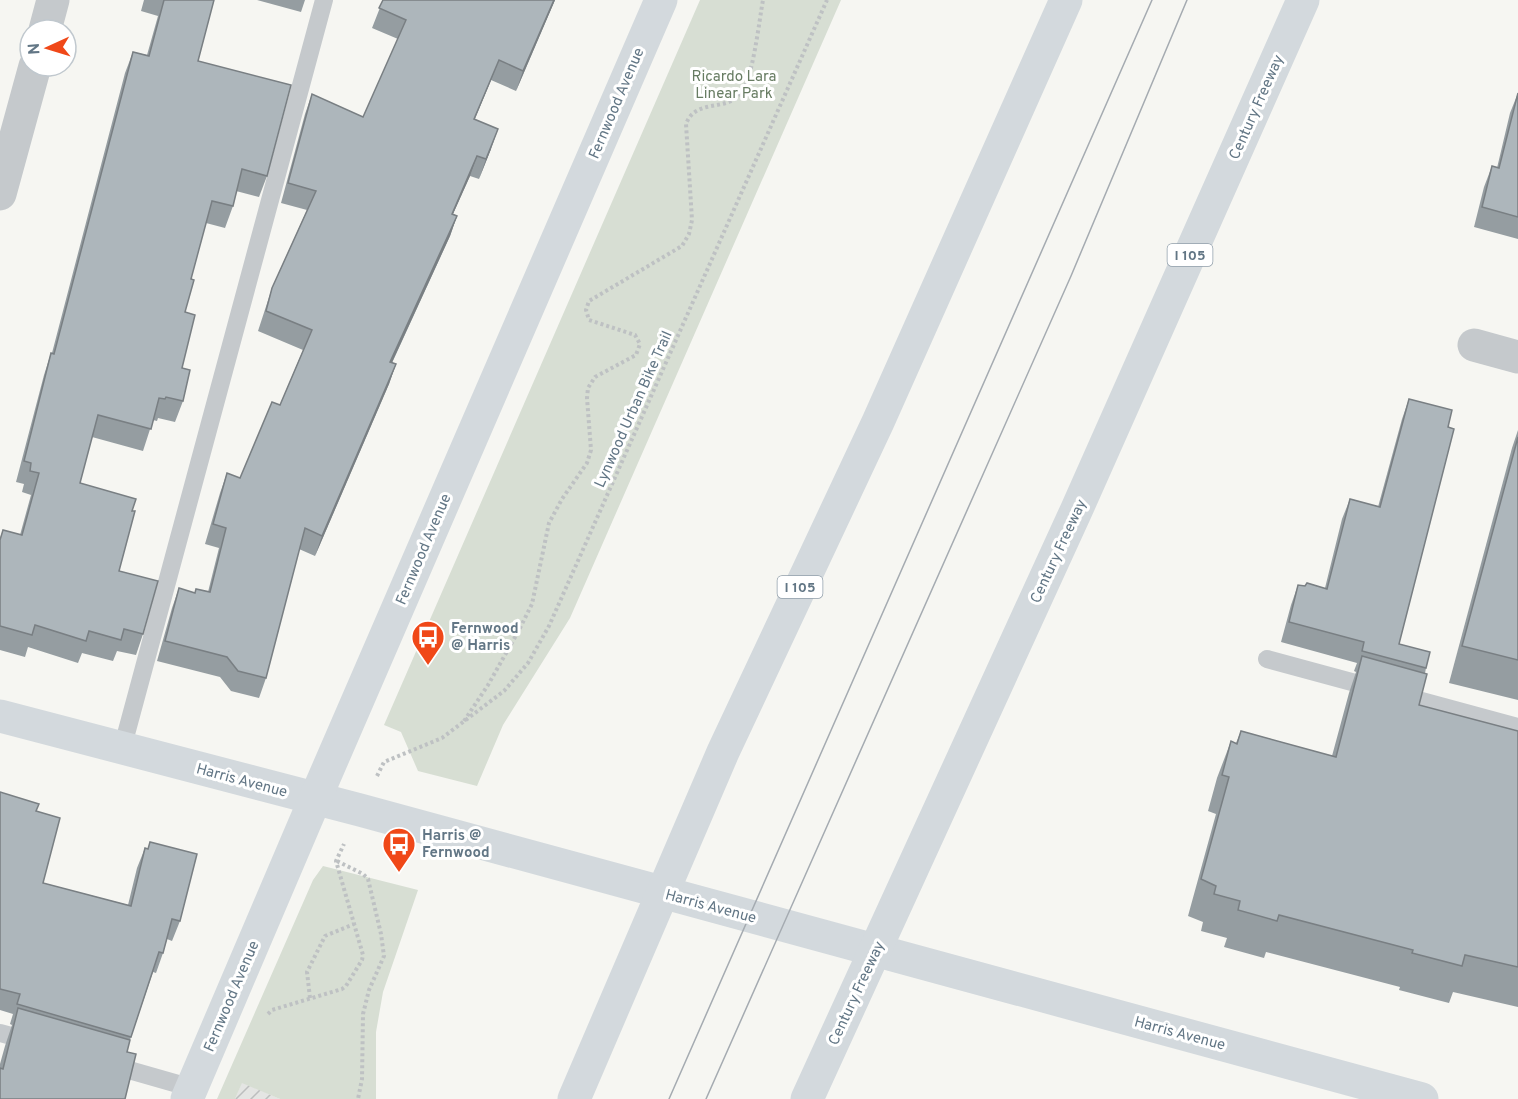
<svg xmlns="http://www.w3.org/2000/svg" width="1518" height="1099" font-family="Overpass,sans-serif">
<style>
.industrial{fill:url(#industrial-furrows)}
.green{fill:#d7ded3}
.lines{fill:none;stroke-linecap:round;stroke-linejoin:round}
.path{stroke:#bec1c3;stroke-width:4;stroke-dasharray:3 3;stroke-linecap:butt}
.lane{stroke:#c5c9cc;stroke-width:18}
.street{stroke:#c5c9cc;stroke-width:33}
.secondary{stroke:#d3d9dd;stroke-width:33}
.highway{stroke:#d3d9dd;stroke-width:33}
.tram{stroke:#a5abb1;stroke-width:1.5}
.wall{fill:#959da1}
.shaded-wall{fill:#797f83}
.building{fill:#adb6bb;stroke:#797f83;stroke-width:1.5}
.labels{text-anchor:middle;stroke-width:6;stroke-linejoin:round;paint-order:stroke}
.shield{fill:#fff;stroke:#919faa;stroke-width:1.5}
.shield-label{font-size:14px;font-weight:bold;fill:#627685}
.park-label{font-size:15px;fill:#677c62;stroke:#fff}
.street-label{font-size:15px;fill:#627685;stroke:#fff}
.poi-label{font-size:15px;font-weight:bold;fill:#627685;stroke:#fff;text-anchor:start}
</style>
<defs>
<pattern id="industrial-furrows" width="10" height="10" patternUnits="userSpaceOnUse" patternTransform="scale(1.5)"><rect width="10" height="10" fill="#e4e5e3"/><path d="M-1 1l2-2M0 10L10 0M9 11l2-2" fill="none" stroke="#bcbebe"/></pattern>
</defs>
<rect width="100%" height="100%" fill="#f6f6f2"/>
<polygon class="industrial" points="242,1082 280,1099 235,1099"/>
<g class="green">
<polygon points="700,0 841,0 570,618 503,725 477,786 418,771 401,732 384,725"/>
<polygon points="323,866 418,890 383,992 376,1032 376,1099 280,1099 242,1083 235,1099 217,1099 313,880"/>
</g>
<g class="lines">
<g class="path">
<path d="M464 721 488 685 518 632 532 604 549 523 562 499 587 463 591 450 587 398 588 388 595 377 636 355 640 344 635 335 589 320 586 310 589 301 682 246 689 234 692 220 686 124C695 99 725 111 740 95 753 80 759 21 763 0"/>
<polyline points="377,776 384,762 442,738 504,691 528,663 549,626 827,0"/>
<polyline points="337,861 363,874 368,879 381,934 384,956 369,990 363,1014 362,1079 358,1099"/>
<polyline points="310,998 307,972 325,936 354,924"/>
<polyline points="268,1014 272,1010 342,989 346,986 362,960 363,955 336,861 344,844"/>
</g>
<g class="lane">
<polyline points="1267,659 1518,727"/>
<polyline points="122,749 324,0"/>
<polyline points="0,1033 30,1041"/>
<polyline points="108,1064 192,1088"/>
</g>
<g class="street">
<polyline points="45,30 53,0"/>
<polyline points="0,194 35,66"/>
<polyline points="1474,345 1518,357"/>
</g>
<g class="secondary">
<polyline points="0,716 360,810 1422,1099"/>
<polyline points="187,1099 315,799 661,0"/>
</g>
<g class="highway">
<polyline points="574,1099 723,752 878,422 1066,0"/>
<polyline points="807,1099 1076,511 1303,0"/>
</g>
<g class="tram">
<polyline points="669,1099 1152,0"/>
<polyline points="706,1099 1071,276 1187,0"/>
</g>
</g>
<g class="wall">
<polygon points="144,0 214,0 198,61 267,176 259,197 236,191 233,206 225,228 206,223 191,279 185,312 182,368 183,401 175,422 158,418 157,421 153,420 143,451 92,437 80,483 132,511 119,571 143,634 136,655 117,651 113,661 82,653 78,663 28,647 25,657 0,650 0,538 3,530 20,535 31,495 22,492 24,484 16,482 44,375 51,353 52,353 125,73 133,52 147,55 158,16 141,11"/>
<polygon points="257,0 305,0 301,12"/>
<polygon points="383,0 555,0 516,91 491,80 475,119 491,149 479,179 470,176 453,214 457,216 450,236 392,363 396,364 389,384 315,556 299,549 266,678 259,698 231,691 220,677 157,661 172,608 179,588 194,593 208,592 219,548 205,544 220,493 227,473 240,478 280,405 303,350 258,331 272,288 307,210 281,203 305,114 312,94 363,117 398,39 372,28"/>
<polygon points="1518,93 1518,239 1474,227 1484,187 1492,166 1497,168 1510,113"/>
<polygon points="1409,399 1448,427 1399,644 1426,668 1419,705 1518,731 1518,1007 1453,992 1449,1003 1399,990 1400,987 1266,952 1264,958 1224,947 1227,938 1201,931 1203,922 1188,916 1216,814 1208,811 1217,778 1231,741 1236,743 1241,731 1332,756 1349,693 1356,672 1354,671 1357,663 1281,642 1291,605 1298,585 1305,586 1325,588 1342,519 1350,499 1378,507 1402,419"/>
<polygon points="1518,430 1518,700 1449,683 1512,448"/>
<polygon points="0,792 36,811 43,883 128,905 137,868 145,848 180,921 172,941 167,939 163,953 156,973 153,972 130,1040 0,1099 0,1064 5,1046 12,1025 10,1024 13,1014 0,1010"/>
</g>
<g class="shaded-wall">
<polygon points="554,0 555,0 516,91 523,71"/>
<polygon points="499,60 491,80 466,139 474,119"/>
<polygon points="498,129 491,149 479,179 486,159"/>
<polygon points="477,156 470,176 444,234 452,214"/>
<polygon points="457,216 450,236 383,382 390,362"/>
<polygon points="396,364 389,384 315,556 322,536"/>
</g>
<g class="building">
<polygon points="164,0 214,0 198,61 291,85 267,176 242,169 233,206 212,201 191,279 194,280 185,312 195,315 182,368 190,370 183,401 166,397 165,399 159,398 151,429 98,415 80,483 136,499 132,511 135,511 119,571 158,581 143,634 124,629 121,640 89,631 86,641 35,625 32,635 0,626 0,540 3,530 22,535 39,473 30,471 31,463 24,461 51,353 54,354 133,52 149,56"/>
<polygon points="383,0 554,0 523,71 499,60 474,119 498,129 486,159 477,156 452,214 457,216 390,362 396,364 322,536 305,528 266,678 238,671 227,657 165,641 179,588 195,593 196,589 210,592 226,528 213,524 227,473 240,478 272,402 280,405 312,330 266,311 272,288 316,191 288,183 312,94 363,117 406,20 379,8"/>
<polygon points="1518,93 1518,217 1482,207 1492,166 1499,168"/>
<polygon points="1409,399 1452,410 1448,427 1454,429 1399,644 1430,652 1426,668 1362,651 1364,642 1289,622 1298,585 1305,586 1307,583 1327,589 1350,499 1380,507"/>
<polygon points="1518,437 1518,660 1462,646"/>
<polygon points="1362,656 1427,674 1419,705 1518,731 1518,967 1465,955 1462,966 1412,953 1413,950 1279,915 1277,921 1238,910 1240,901 1214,894 1216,886 1201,879 1229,777 1222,775 1231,741 1237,744 1241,731 1336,757"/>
<polygon points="0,792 39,804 36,811 60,818 43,883 131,906 145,848 148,849 150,842 197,854 180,921 172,919 163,953 159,952 131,1037 17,1004 20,994 0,989"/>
<polygon points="18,1008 130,1040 127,1052 136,1054 125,1099 0,1099 0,1068 3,1069"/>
</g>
<defs>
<symbol id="bus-pin" viewBox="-11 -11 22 30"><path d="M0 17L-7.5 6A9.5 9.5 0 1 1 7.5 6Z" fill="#f04818" stroke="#fff"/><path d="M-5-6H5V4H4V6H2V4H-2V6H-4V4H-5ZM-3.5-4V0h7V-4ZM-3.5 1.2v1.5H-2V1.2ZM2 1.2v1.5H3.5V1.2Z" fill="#fff"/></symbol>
</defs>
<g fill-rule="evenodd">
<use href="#bus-pin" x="409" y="618" width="38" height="52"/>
<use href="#bus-pin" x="380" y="825" width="38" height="52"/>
</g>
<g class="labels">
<g class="shield">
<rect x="1167.5" y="244" width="45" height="22" rx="4.5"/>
<rect x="777.5" y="576" width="45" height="22" rx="4.5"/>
</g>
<g class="shield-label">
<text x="1190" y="260">I 105</text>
<text x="800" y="592">I 105</text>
</g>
<g class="park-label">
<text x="734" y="81">Ricardo Lara<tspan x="734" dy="17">Linear Park</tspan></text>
</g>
<g class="street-label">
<text transform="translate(616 103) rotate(-67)" y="5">Fernwood Avenue</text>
<text transform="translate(1256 107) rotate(-66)" y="5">Century Freeway</text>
<text transform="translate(633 409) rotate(-66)" y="5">Lynwood Urban Bike Trail</text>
<text transform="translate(423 549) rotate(-67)" y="5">Fernwood Avenue</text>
<text transform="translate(1058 551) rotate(-65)" y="5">Century Freeway</text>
<text transform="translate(242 780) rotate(15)" y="5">Harris Avenue</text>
<text transform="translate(711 906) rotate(15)" y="5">Harris Avenue</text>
<text transform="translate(856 993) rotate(-65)" y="5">Century Freeway</text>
<text transform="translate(231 996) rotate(-67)" y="5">Fernwood Avenue</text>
<text transform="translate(1180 1033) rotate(15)" y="5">Harris Avenue</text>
</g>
<g class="poi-label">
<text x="451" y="633">Fernwood<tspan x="451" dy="17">@ Harris</tspan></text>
<text x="422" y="840">Harris @<tspan x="422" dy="17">Fernwood</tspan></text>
</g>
</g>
<g transform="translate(48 48) rotate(266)"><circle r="28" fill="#ffffff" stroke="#c0c8ce" stroke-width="1.5"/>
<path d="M0-4.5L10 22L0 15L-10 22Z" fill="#f04818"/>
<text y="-9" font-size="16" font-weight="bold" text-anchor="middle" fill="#627685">N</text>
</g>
</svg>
